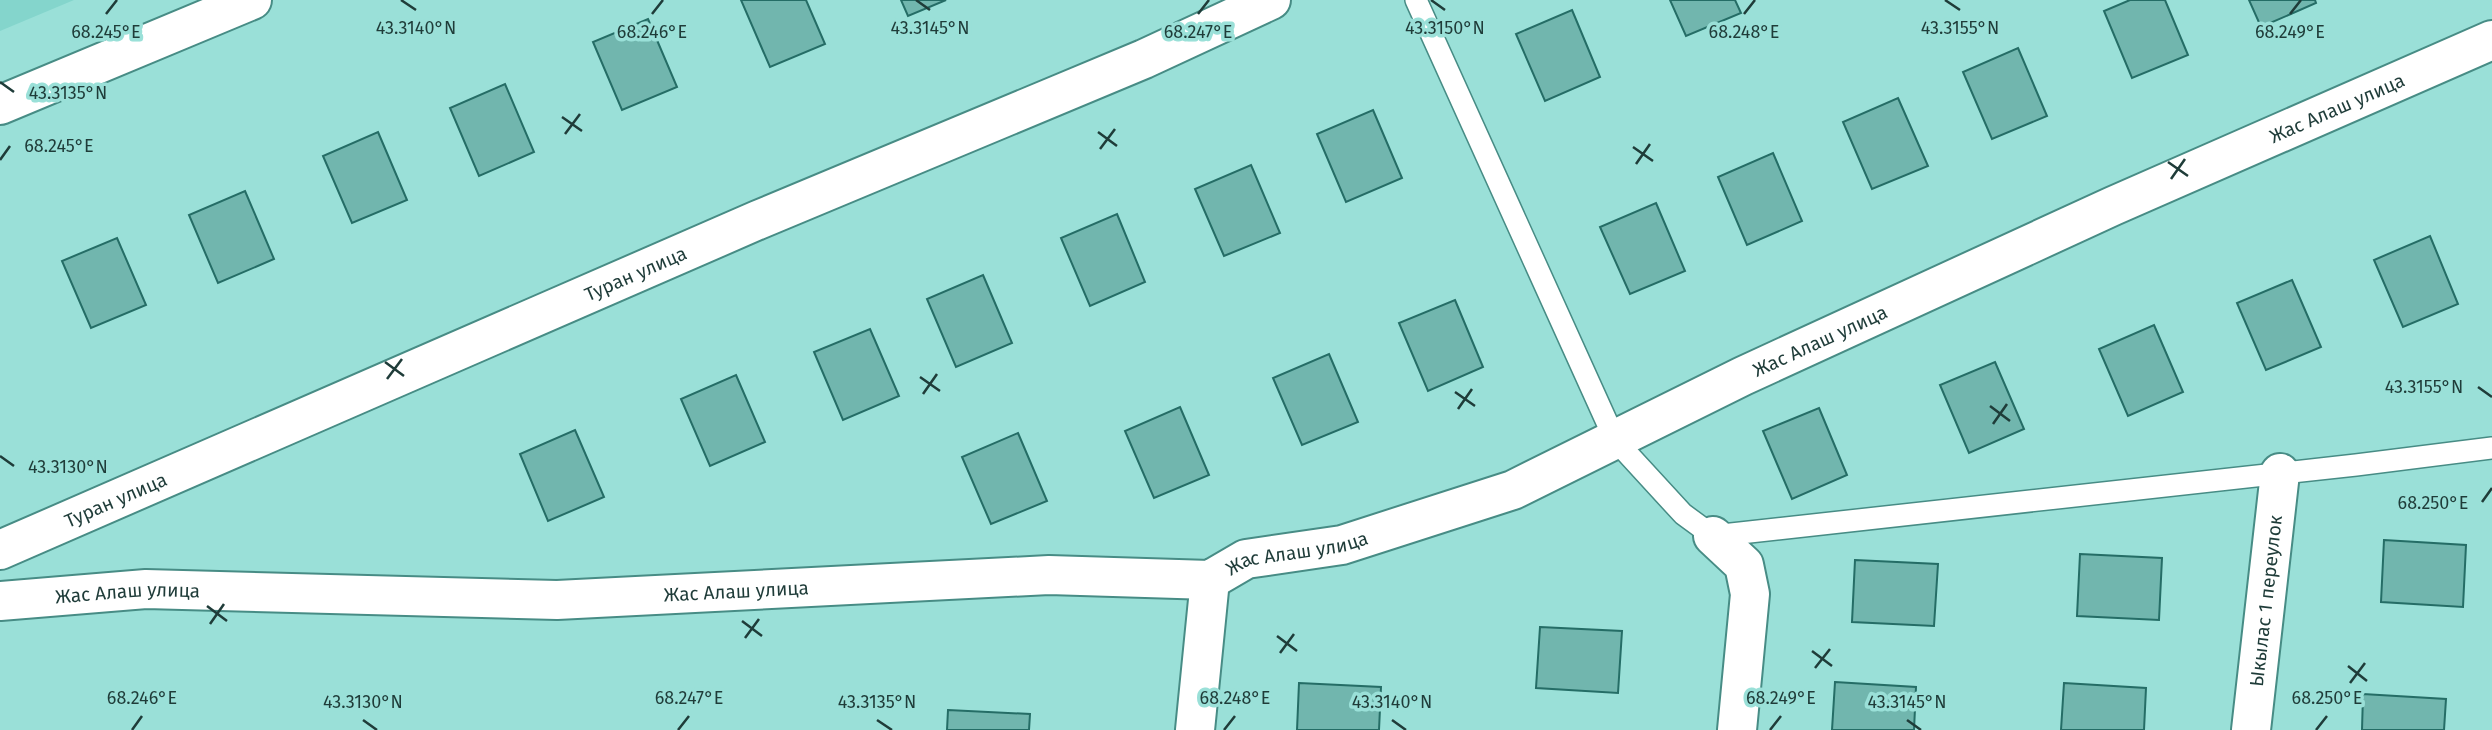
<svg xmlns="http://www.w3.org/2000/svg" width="2492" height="730" font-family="'Fira Sans',sans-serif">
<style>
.built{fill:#84d5cc}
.building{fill:#71b6ae;stroke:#256d66;stroke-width:2}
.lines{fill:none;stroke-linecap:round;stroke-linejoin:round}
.service-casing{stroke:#478c85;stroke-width:24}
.minor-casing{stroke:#478c85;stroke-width:42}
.service{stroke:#fff;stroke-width:21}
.minor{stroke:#fff;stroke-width:38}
.ticks{fill:none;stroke:#1f3c39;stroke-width:2.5}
.labels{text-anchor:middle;stroke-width:7;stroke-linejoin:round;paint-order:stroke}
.street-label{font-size:19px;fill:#1f3c39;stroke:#9ae0d8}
.ticks-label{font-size:18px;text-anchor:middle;fill:#1f3c39;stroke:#9ae0d8;stroke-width:7;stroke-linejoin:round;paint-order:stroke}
</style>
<rect width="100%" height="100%" fill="#9ae0d8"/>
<polygon class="built" points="0,0 74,0 0,31"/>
<g class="building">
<polygon points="741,0 806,0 825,44 770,67"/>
<polygon points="901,0 946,0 908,16"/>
<polygon points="1670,0 1735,0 1741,13 1686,36"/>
<polygon points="2130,0 2165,0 2188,55 2132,78 2104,11"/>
<polygon points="2249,0 2315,0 2316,3 2261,27"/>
<polygon points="1572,10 1600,77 1545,101 1516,34"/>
<polygon points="648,19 677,87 622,110 593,42"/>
<polygon points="2018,48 2047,116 1992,139 1963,72"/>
<polygon points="505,84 534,152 479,176 450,108"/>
<polygon points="1898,98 1928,166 1872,189 1843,122"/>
<polygon points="1373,110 1402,178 1346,202 1317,134"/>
<polygon points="378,132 407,200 352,223 323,156"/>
<polygon points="1773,153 1802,221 1747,245 1718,177"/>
<polygon points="1251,165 1280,233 1224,256 1195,189"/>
<polygon points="245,191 274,259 218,283 189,215"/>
<polygon points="1656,203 1685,271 1630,294 1600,227"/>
<polygon points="1117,214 1145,282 1090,306 1061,238"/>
<polygon points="2430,236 2458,304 2403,327 2374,260"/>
<polygon points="117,238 146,305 91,328 62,261"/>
<polygon points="983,275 1012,343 956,367 927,299"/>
<polygon points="2292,280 2321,347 2266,370 2237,303"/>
<polygon points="1455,300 1483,367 1428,391 1399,323"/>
<polygon points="2154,325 2183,392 2128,416 2099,349"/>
<polygon points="870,329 899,396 843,420 814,352"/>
<polygon points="1329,354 1358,422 1302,445 1273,378"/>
<polygon points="1995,362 2024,429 1969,453 1940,385"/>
<polygon points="736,375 765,442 710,466 681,399"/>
<polygon points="1180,407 1209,475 1154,498 1125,431"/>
<polygon points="1819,408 1847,475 1792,499 1763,431"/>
<polygon points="575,430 604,497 548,521 520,454"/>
<polygon points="1018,433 1047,501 991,524 962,457"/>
<polygon points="2384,540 2466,545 2463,607 2381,602"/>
<polygon points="2080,554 2162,558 2159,620 2077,616"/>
<polygon points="1855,560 1938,564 1934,626 1852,622"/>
<polygon points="1540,627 1622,631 1618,693 1536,688"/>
<polygon points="1835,682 1916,687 1914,730 1832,730"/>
<polygon points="1299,683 1381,687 1379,730 1297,730"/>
<polygon points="2064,683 2146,688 2144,730 2061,730"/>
<polygon points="2363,694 2446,699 2444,730 2362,730"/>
<polygon points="948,710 1030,714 1029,730 947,730"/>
</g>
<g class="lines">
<defs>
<polyline id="service" points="1416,0 1615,440 1683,514 1713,536 2356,465 2492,448"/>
<g id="minor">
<polyline points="0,105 252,0"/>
<polyline points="1713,536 1744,565 1750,594 1737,730"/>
<path id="s1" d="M0 550 758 220 1144 59 1271 0"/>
<path id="s2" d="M0 601 146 589 557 600 1049 575 1210 580 1246 559 1342 545 1513 490 1743 376 2113 206 2492 40"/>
<polyline points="1195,730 1210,580"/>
<path id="s3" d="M2251 730 2280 473"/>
</g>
</defs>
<use href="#service" class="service-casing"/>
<use href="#minor" class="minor-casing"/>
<use href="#service" class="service"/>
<use href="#minor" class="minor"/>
</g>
<path class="ticks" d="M401 0 416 10M916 0 930 10M1431 0 1445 10M1945 0 1960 10M106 14 117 0M652 14 663 0M1198 14 1209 0M1744 14 1755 0M2290 14 2301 0M0 82 14 92M562 117 582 131M1098 132 1117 146M565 134 580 114M1633 147 1653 161M1100 149 1115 129M0 160 10 146M2168 162 2188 176M1636 164 1650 144M2171 179 2185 159M385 362 404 376M920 377 940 391M387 379 402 359M2478 387 2492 397M1455 392 1475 406M923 394 937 374M1990 406 2010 421M1458 409 1472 389M1993 424 2007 404M0 456 14 466M2482 502 2492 488M207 606 227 621M742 621 762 636M210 624 224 604M1277 636 1297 651M745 638 759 619M1812 651 1832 666M1280 653 1294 634M2348 666 2367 681M1815 668 1830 649M2350 683 2365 663M363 720 377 730M877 720 892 730M1392 720 1406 730M1907 720 1921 730M132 730 142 716M678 730 689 716M1224 730 1235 716M1770 730 1781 716M2316 730 2327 716"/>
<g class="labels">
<g class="street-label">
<text dy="7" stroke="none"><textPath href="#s2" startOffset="2438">Жас Алаш улица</textPath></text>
<text dy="7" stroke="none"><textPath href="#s1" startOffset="693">Туран улица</textPath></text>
<text dy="7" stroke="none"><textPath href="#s2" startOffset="1871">Жас Алаш улица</textPath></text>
<text dy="7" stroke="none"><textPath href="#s1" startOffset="126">Туран улица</textPath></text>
<text dy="7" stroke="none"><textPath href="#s2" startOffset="1304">Жас Алаш улица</textPath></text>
<text dy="7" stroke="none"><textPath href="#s2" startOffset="737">Жас Алаш улица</textPath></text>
<text dy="7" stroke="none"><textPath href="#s2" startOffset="128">Жас Алаш улица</textPath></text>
<text dy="7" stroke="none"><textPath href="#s3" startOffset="130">Ыкылас 1 переулок</textPath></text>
</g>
</g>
<g class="ticks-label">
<text x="1960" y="34">43.3155°N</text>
<text x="930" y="34">43.3145°N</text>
<text x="1445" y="34">43.3150°N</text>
<text x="416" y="34">43.3140°N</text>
<text x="652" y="38">68.246°E</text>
<text x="1198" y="38">68.247°E</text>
<text x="1744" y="38">68.248°E</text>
<text x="2290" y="38">68.249°E</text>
<text x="106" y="38">68.245°E</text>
<text x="68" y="99">43.3135°N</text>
<text x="59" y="152">68.245°E</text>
<text x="2424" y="393">43.3155°N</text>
<text x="68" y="473">43.3130°N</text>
<text x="2433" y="509">68.250°E</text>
<text x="142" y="704">68.246°E</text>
<text x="689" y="704">68.247°E</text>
<text x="1235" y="704">68.248°E</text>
<text x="1781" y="704">68.249°E</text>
<text x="2327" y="704">68.250°E</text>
<text x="363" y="708">43.3130°N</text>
<text x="877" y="708">43.3135°N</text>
<text x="1392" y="708">43.3140°N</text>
<text x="1907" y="708">43.3145°N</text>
</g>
</svg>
